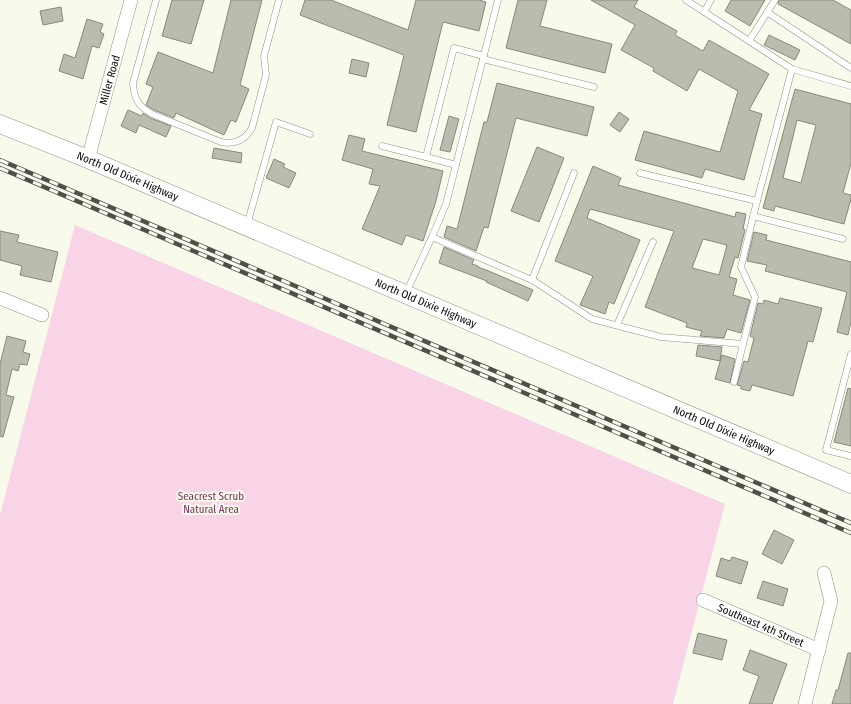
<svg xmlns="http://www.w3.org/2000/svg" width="851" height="704" font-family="'Fira Sans Condensed',sans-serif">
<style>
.green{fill:#f9d3e6}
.building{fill:#b9bcae;stroke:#87897c;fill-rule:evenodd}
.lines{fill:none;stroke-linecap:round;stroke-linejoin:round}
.lane-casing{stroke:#909285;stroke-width:7}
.street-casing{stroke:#909285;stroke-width:14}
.secondary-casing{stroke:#909285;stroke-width:19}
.lane{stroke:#fff;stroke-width:6}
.street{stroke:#fff;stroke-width:13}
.secondary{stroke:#fff;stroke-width:18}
.rail-casing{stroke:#4e5049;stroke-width:4.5}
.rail{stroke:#f8fbec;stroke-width:3;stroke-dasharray:9;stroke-linecap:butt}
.labels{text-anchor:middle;stroke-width:4;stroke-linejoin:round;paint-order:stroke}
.street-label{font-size:11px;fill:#0b0c08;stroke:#f8fbec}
.park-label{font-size:11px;fill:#78325b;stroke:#f8fbec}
</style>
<rect width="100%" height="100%" fill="#f8fbec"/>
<polygon class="green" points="75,225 725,504 673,704 0,704 0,515"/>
<g class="building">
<polygon points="172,0 204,0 191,44 162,36"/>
<polygon points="231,0 262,0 240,85 249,89 236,122 231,120 224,135 176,113 174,118 154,110 146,105 153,87 146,84 158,52 213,73"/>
<polygon points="305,0 331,0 408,30 416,0 479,0 486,2 479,31 443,22 416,132 387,125 404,55 300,15"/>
<polygon points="518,0 547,0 540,26 612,44 605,73 506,48"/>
<polygon points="591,0 638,0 634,7 677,31 675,35 703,51 709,40 769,74 749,110 762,114 744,180 705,169 702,178 635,160 644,131 720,152 738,91 699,69 687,91 653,71 654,68 621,50 635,25"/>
<polygon points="731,0 765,0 750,26 725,11"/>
<polygon points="779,0 833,0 851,10 851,44 778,4"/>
<polygon points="61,7 63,21 43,25 40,11"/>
<polygon points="87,19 103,24 100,32 104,34 99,48 92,46 83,79 59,71 64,54 75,58"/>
<polygon points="769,35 800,50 795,60 764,45"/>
<polygon points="352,59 369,63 366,77 349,73"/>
<polygon points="497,83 594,107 587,136 516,118 488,228 484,227 476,251 444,237 447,226 457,229 484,122 487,122"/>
<path d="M795 89 851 104V163L843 193 851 195V199L844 224 775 206 774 211 763 208ZM797 120 816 125 801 183 783 178Z"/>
<polygon points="128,110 142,116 143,113 150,118 171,126 166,137 139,125 136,133 121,126"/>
<polygon points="619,112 629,119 620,132 610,125"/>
<polygon points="449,116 459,119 450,152 440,150"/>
<polygon points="349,135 365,139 362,151 443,171 436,201 423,241 406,235 402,245 362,229 380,186 369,184 373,169 342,160"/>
<polygon points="537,147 564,158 539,222 511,211"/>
<polygon points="214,148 242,153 241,163 212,158"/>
<polygon points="274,159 285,164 283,167 296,173 289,188 266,178"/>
<path d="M593 166 621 178 618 185 735 217 736 212 746 214 743 229 745 230 738 258 735 257 729 277 737 279 733 295 750 300 741 333 727 329 724 338 700 336 702 331 686 327 687 323 645 307 674 231 590 209 587 218 640 240 614 304 609 302 605 314 580 305 593 276 555 261ZM703 239 727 245 719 275 692 268Z"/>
<polygon points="0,231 19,235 17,242 58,252 51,282 20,275 22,266 0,260"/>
<polygon points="754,232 767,235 766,240 851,262 851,322 848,335 837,332 847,292 765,271 767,265 747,261"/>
<polygon points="444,247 474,260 472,264 478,266 478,267 491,272 533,290 528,301 486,282 487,281 439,263"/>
<polygon points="780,298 822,308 813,342 808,341 793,396 752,385 750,391 741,389 741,386 737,385 744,361 748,362 754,338 750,336 758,303 763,304 764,300 778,304"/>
<polygon points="7,336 26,341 23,352 30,354 27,365 20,364 18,371 12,369 6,395 14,397 3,437 0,436 0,364"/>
<polygon points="698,345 722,347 720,361 696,356"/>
<polygon points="722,355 735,359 730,383 715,379"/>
<polygon points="848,388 851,389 851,446 834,442"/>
<polygon points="774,530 794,540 782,564 762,554"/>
<polygon points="732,557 748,562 741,584 716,576 721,558 730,561"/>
<polygon points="763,581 788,589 783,606 757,598"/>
<polygon points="698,633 727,640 722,660 693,653"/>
<polygon points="750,650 787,664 772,704 749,704 759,676 743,670"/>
<polygon points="848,653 851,653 851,704 832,704 836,690 838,690"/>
</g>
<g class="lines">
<defs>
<g id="lane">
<path d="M156 0 133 83C134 99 138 106 152 114L221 142C235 145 245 140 252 128L266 75 264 56 279 0"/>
<polyline points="686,0 792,69 757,201"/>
<polyline points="704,12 711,0"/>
<polyline points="767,12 851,68"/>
<polyline points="749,41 775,0"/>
<polyline points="483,59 594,87"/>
<polyline points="792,69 851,86"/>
<polyline points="382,146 426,157 454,48 484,56"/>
<polyline points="426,157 456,165"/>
<polyline points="640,173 757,201 741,267 755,297 743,344"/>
<polyline points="753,216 843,239"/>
<polyline points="247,225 276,122 310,134"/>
<polyline points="432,237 446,204 498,0"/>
<polyline points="532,280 574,173"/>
<polyline points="406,293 432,237 534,281 592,319 661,337 743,344 734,382"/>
<polyline points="617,325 653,242"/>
<polyline points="851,354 826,450 851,456"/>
</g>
<g id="street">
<path id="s1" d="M88 159 131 0"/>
<polyline points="0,298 42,315"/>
<path id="s2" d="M703 600 819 650"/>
<polyline points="805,704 831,601 824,573"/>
</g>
<g id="secondary">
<path id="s3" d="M0 124 88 159 851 484"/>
</g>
</defs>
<use href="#lane" class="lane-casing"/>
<use href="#street" class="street-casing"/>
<use href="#secondary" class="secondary-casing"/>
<use href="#lane" class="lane"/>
<use href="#street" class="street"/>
<use href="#secondary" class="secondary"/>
<defs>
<g id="rail">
<polyline points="0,160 851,523"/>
<polyline points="0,168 851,533"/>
</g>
</defs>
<use href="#rail" class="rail-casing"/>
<use href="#rail" class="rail"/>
</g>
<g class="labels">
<g class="street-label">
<text dy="4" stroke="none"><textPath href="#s1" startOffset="82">Miller Road</textPath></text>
<text dy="4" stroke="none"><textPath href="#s3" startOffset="138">North Old Dixie Highway</textPath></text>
<text dy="4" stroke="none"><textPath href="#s3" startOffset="462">North Old Dixie Highway</textPath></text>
<text dy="4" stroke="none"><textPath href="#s3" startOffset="786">North Old Dixie Highway</textPath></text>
<text dy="4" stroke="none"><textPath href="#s2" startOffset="63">Southeast 4th Street</textPath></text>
</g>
<g class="park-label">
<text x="211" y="500">Seacrest Scrub<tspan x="211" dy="13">Natural Area</tspan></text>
</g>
</g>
</svg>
